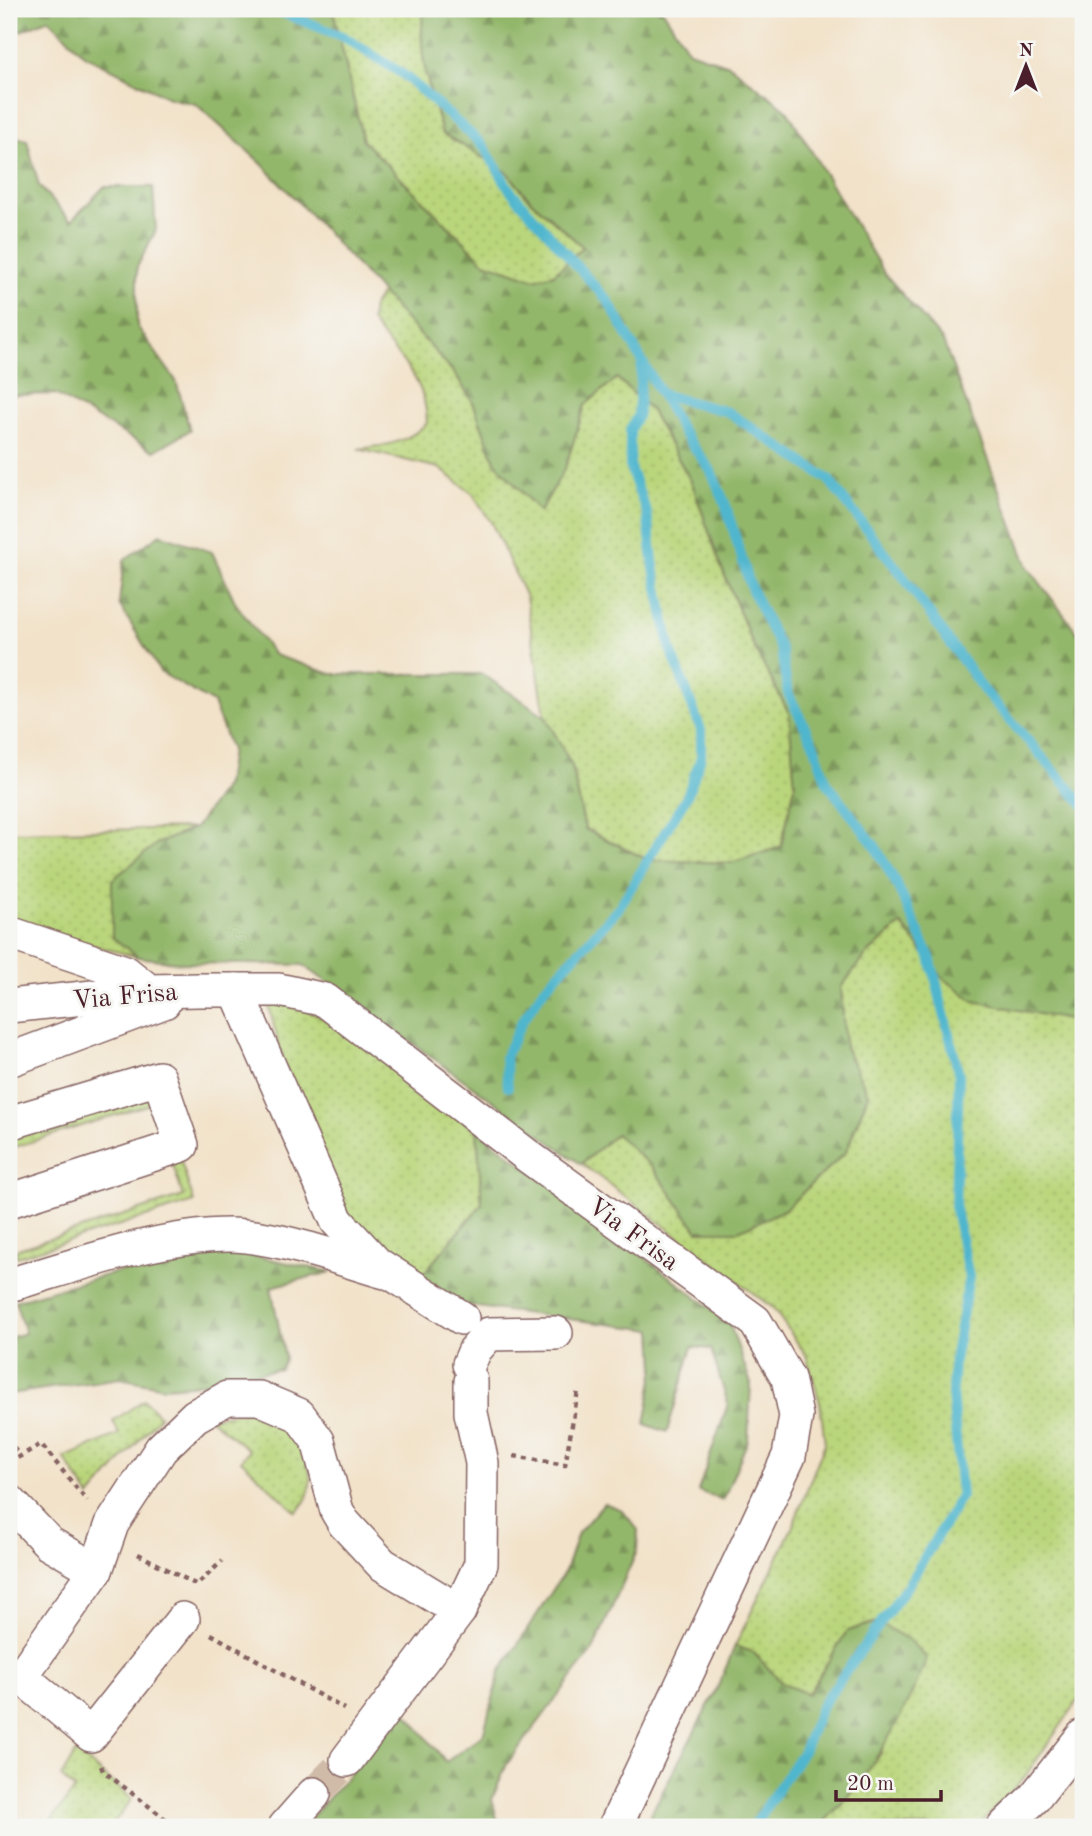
<svg xmlns="http://www.w3.org/2000/svg" width="1092" height="1836" font-family="'Old Standard TT',serif">
<style>
.green{fill:url(#green-dots);stroke:#827a53;stroke-width:2}
.forest{fill:url(#forest-firs);stroke:#6e6b4b;stroke-width:2}
.lines{fill:none;stroke-linecap:round;stroke-linejoin:round}
.stream{stroke:#4fb6ce;stroke-width:10}
.minor-tunnel{stroke:#d0bba9;stroke-width:33;stroke-dasharray:33 17;stroke-linecap:butt}
.minor-casing{stroke:#856362;stroke-width:36}
.path{stroke:#856362;stroke-width:4.5;stroke-dasharray:5 5;stroke-linecap:butt}
.minor{stroke:#fff;stroke-width:33}
.labels{text-anchor:middle;stroke-width:6;stroke-linejoin:round;paint-order:stroke}
.street-label{font-size:26px;fill:#4a1f2b;stroke:#f6f6f2}
</style>
<defs>
<pattern id="green-dots" width="8" height="8" patternUnits="userSpaceOnUse" patternTransform="scale(1.75)"><rect width="8" height="8" fill="#bad67b"/><path d="M2 2h.1M6 6h.1" fill="none" stroke="#a1b76a" stroke-width="1.8" stroke-linecap="round"/></pattern>
<pattern id="forest-firs" width="22" height="20" patternUnits="userSpaceOnUse" patternTransform="scale(1.75)"><rect width="22" height="20" fill="#93b76b"/><path d="M5 1l3.5 6h-7zM16 11l3.5 6h-7z" fill="#7a9458"/></pattern>
</defs>
<rect width="100%" height="100%" fill="#f6f6f2"/>
<filter id="ink" filterUnits="userSpaceOnUse"><feTurbulence type="fractalNoise" baseFrequency=".0143" numOctaves="2"/><feDisplacementMap in="SourceGraphic" scale="14" xChannelSelector="R" yChannelSelector="G"/><feConvolveMatrix kernelMatrix="1 2 1 2 8 2 1 2 1" color-interpolation-filters="sRGB"/></filter>
<filter id="wash" filterUnits="userSpaceOnUse"><feTurbulence type="fractalNoise" baseFrequency=".00686" numOctaves="4" result="noise"/><feDisplacementMap in="SourceGraphic" scale="28" xChannelSelector="R" yChannelSelector="G"/><feGaussianBlur stdDeviation="1.57" result="paint"/><feColorMatrix in="noise" values="0 0 0 0 0 0 0 0 0 0 0 0 0 0 0 0 0 1.4 0 .05"/><feComposite in="paint" operator="in"/></filter>
<g filter="url(#wash)">
<rect width="100%" height="100%" fill="#f2e2c9"/>
<g class="green">
<path d="M333 9H424C416 54 430 90 442 133L507 172 529 199 583 247 554 274 534 279 484 262 363 141Z"/>
<path d="M382 292 453 372 473 402 495 462 565 468 585 405 617 377 650 409 692 483 722 569 754 647 789 713 795 786 781 847 731 863 648 860 585 829 572 766 545 716 526 597 492 524 473 494 439 468 358 449C384 446 408 443 427 423 426 374 396 359 371 321L373 306Z"/>
<polygon points="195,828 156,844 112,937 138,957 9,924 9,832"/>
<polygon points="901,924 943,978 1047,1015 1083,1023 1083,1694 1023,1779 977,1827 819,1827 850,1795 881,1753 909,1640 876,1622 847,1631 808,1694 783,1684 753,1652 735,1646 792,1528 825,1443 820,1403 806,1355 773,1308 582,1164 616,1133 652,1167 698,1231 784,1210 846,1152 868,1094 845,1047 841,987 868,953"/>
<polygon points="267,999 300,1007 335,1023 477,1130 482,1204 418,1280 344,1218 282,1057"/>
<polygon points="156,1084 194,1202 17,1257 15,1250 183,1196 153,1103 9,1149 9,1130"/>
<polygon points="144,1400 160,1416 90,1497 64,1458 119,1434 113,1421"/>
<path d="M248 1411C259 1414 269 1417 278 1423 305 1442 325 1487 296 1512L241 1460 249 1450 209 1418Z"/>
<polygon points="76,1752 132,1799 111,1827 46,1827 75,1789 61,1777"/>
</g>
<g class="forest">
<path d="M9 9H333L363 141 484 262 534 279 554 274 583 247 529 199 507 172 442 133C430 90 416 54 424 9H662L689 51 729 65 787 110 884 273 943 341 1028 567 1083 640V1023L974 1001 943 978 901 924 868 953 841 987 845 1047 868 1094 846 1152 784 1210 739 1231H698L652 1167 616 1134 581 1164 303 965 183 963 138 957 112 937V880L156 844 195 828 226 785 231 750 213 703 160 672 119 604 124 560 160 534 212 552 236 604 274 655 331 674H482L545 716 572 766 585 829 648 860 731 863 781 847 795 786 789 713 754 647 722 569 692 483 650 409 617 378 585 405 565 468 540 512 495 462 473 402 453 371 321 226 261 163 196 104 169 98 84 55 49 19 9 36Z"/>
<polygon points="9,135 27,140 39,186 71,221 104,187 153,187 156,230 137,267 137,326 176,381 190,430 154,451 55,394 9,395"/>
<polygon points="477,1130 729,1322 751,1384 748,1440 723,1500 698,1491 728,1404 711,1349 692,1347 667,1432 645,1424 655,1368 653,1330 462,1305 418,1280 482,1204"/>
<polygon points="241,1253 331,1272 271,1287 285,1358 280,1369 190,1385 164,1387 120,1378 9,1394 9,1338 25,1333 15,1301 177,1255"/>
<polygon points="604,1503 622,1510 638,1530 637,1551 594,1648 507,1764 492,1799 497,1819 511,1827 303,1827 405,1711 446,1762 483,1735 500,1672 565,1571 578,1533"/>
<path d="M877 1622 909 1640 927 1658C902 1722 869 1779 819 1827H644L717 1689 735 1646 753 1652 783 1684 808 1694 847 1631Z"/>
</g>
<g class="lines">
<g class="stream">
<polyline points="273,9 344,37 404,75 483,145 510,190 608,301 683,433 710,469 725,503 751,588 781,650 788,693 814,745 827,783 875,846 897,885 930,957 959,1074 955,1209 969,1277 954,1361 952,1393 961,1496 910,1582 822,1705 803,1751 753,1827"/>
<polyline points="661,394 728,412 828,479 905,579 982,688 1083,804"/>
<polyline points="508,1087 505,1057 522,1021 544,989 618,909 687,796 701,757 701,730 670,647 654,568 647,513 630,468 630,430 638,415 642,362"/>
</g>
</g>
</g>
<g filter="url(#ink)">
<g class="lines">
<polyline class="minor-tunnel" points="314,1794 347,1760"/>
<defs>
<g id="minor">
<polyline points="9,933 125,972 149,991"/>
<polyline points="236,990 337,1221 377,1264 462,1318"/>
<polyline points="9,1006 149,991 199,990 279,990 325,1000 529,1157 755,1321 788,1378 796,1416 789,1456 615,1827"/>
<polyline points="9,1060 164,1002"/>
<polyline points="9,1123 159,1078 182,1145 9,1201"/>
<path d="M9 1285C75 1266 160 1235 229 1235 279 1236 337 1258 385 1272"/>
<polyline points="469,1364 475,1350 489,1334 556,1333"/>
<polyline points="9,1501 49,1543 96,1570"/>
<polyline points="18,1674 91,1735 183,1619"/>
<polyline points="9,1680 27,1668 96,1570 112,1524 161,1449 195,1416 227,1398 259,1398 299,1415 318,1441 337,1511 344,1523 382,1564 459,1611"/>
<polyline points="347,1760 459,1611 481,1564 482,1463 471,1413 471,1381"/>
<polyline points="285,1827 314,1794"/>
<polyline points="1004,1827 1034,1798 1083,1736"/>
</g>
</defs>
<use href="#minor" class="minor-casing"/>
<g class="path">
<polyline points="9,1438 18,1455"/>
<polyline points="514,1456 565,1465 578,1391"/>
<polyline points="9,1463 41,1444 87,1501"/>
<polyline points="138,1554 197,1585 222,1561"/>
<polyline points="211,1634 344,1709"/>
<polyline points="101,1766 103,1771 176,1827"/>
<polyline points="9,1812 26,1827"/>
</g>
<use href="#minor" class="minor"/>
</g>
</g>
<g class="labels">
<g class="street-label">
<text transform="translate(125 995) rotate(-5)" y="9">Via Frisa</text>
<text transform="translate(634 1233) rotate(36)" y="9">Via Frisa</text>
</g>
</g>
<rect width="1092" height="1836" fill="none" stroke="#f6f6f2" stroke-width="35"/>
<g transform="translate(1026 66)" stroke="#f6f6f2" stroke-width="5" paint-order="stroke">
<path d="M0-5L12 26L0 18L-12 26Z" fill="#4a1f2b"/>
<text y="-10" font-size="19" font-weight="bold" text-anchor="middle" fill="#4a1f2b">N</text>
</g>
<path d="M836 1790v10h105v-10" fill="none" stroke="#4a1f2b" stroke-width="3.5"/>
<text x="847" y="1790" font-size="21" fill="#4a1f2b" stroke="#f6f6f2" stroke-width="5" paint-order="stroke">20 m</text>
</svg>
